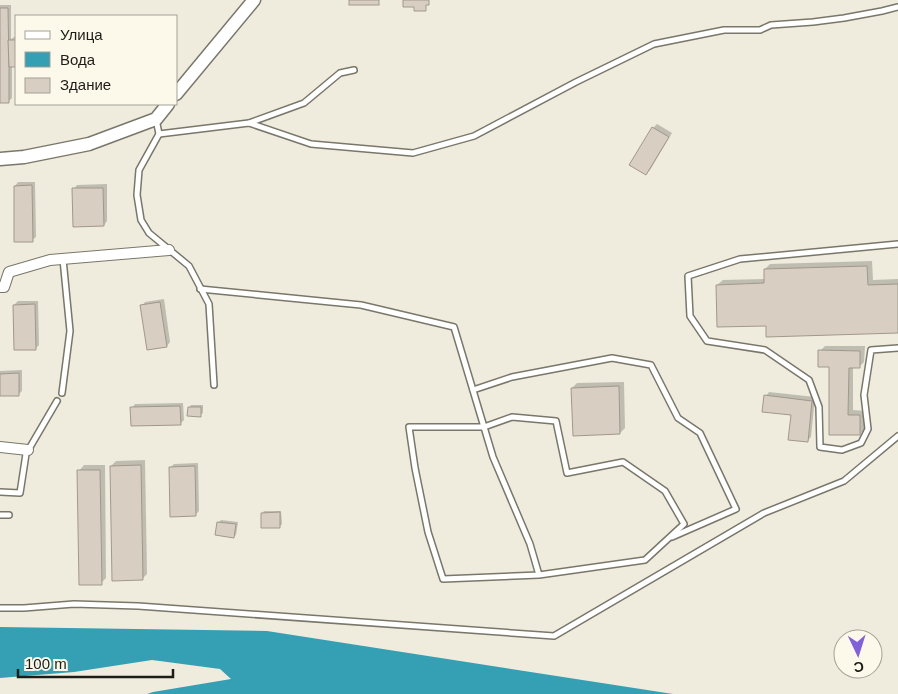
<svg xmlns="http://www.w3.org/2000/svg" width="898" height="694" font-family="Arial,sans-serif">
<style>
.water{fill:#35a0b3}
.shadow{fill:#0003}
.building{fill:#d8cfc2;stroke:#a1988c}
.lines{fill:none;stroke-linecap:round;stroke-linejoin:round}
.service-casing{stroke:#79776a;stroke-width:8}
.minor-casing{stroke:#79776a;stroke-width:12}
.tertiary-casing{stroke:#79776a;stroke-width:15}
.service{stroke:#fff;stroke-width:5}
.minor{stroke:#fff;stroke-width:10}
.tertiary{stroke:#fff;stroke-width:12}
</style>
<rect width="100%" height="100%" fill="#efecdd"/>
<polygon class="water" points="0,627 267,631 673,694 147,694 153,692 231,679 220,669 152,660 74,672 0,678"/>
<g class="shadow">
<polygon points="0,5 11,5 11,39 16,36 16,66 12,66 12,98 8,102 0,102"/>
<polygon points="657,124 672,133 650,170 646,174 653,128"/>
<polygon points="18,182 35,182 36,237 32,240 15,186"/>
<polygon points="107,184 107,221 104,225 74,189 77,185"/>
<polygon points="872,261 873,280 898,279 898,332 767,324 717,285 723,280 765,279 765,269 770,264"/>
<polygon points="164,299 170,342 167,346 142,306 145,302"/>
<polygon points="18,301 38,301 39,345 35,349 14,305"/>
<polygon points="825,346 865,346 864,362 859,367 853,367 853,410 865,411 865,429 860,434 830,434 831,366 820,351"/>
<polygon points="22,370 22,391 19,394 0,395 0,371"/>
<polygon points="624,382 625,428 620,433 572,388 577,383"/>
<polygon points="769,392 815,397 811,437 807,441 793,414 766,396"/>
<polygon points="183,403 184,420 180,424 132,408 135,404"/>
<polygon points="191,405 203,405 203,413 200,415 189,408"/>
<polygon points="145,460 147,574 142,579 111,466 116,461"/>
<polygon points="198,463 199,511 195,515 170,468 174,464"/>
<polygon points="84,465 105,465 106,578 101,583 79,471"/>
<polygon points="264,511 281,511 282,524 280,526 262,514"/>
<polygon points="221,520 238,522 236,535 233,537 219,522"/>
</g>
<g class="building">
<rect x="349" y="0" width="30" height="5"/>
<polygon points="403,0 429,0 429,5 426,5 426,11 414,11 414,7 403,7"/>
<polygon points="0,8 8,8 9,67 9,103 0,103"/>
<polygon points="8,40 16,40 16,67 9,67"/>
<polygon points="652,127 669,137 646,175 629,165"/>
<polygon points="32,185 33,242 14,242 14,186"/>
<polygon points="72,188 103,188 104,226 73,227"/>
<polygon points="867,266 868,285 898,284 898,333 766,337 766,326 717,327 716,285 764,283 764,269"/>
<polygon points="160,302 167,347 147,350 140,305"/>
<polygon points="35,304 36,350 14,350 13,305"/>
<polygon points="818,350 860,351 860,368 849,368 848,415 860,415 860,435 829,435 829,367 818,367"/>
<polygon points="19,373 19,396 0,396 0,374"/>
<polygon points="619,386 620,434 573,436 571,388"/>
<polygon points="764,395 812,401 808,442 788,440 791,415 762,412"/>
<polygon points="180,406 181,425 131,426 130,407"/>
<polygon points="188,407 201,407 201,417 187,416"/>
<polygon points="141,465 143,580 112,581 110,466"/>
<polygon points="195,466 196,516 170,517 169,467"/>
<polygon points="77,470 100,470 102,585 79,585"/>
<polygon points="280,512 280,528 261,528 261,513"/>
<polygon points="217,522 236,524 234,538 215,535"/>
</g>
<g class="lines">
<defs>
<g id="service">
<polyline points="156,119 159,134 139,170 137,195 141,220 149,233 189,266 209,304 214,385"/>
<polyline points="249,123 304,103 340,73 354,70"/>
<polyline points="159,134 249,123 311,144 413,153 474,136 576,82 654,44 724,30 760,30 771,25 813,22 844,18 882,11 898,7"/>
<polyline points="898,244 740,259 688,276 690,316 707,341 765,350 809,380 819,407 820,447 842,450 861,443 868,429 864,395 871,350 898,348"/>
<polyline points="200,289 361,305 454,327 493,457 530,544 539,575 645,560 684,524 665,491 623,462 567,473 556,421 512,417 484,427 409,427 415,468 428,532 443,579 539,575"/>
<polyline points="473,390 512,377 612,358 651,365 678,418 700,433 736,509 672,537"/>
<polyline points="62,393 70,331 63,259"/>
<polyline points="0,492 20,493 26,454 57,401"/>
<polyline points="0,515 9,515"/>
<polyline points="0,608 24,608 74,604 138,606 554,636 764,513 844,481 898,436"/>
</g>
<g id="minor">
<polyline points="0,287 4,287 9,272 50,260 169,250"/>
<polyline points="0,447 28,450"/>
</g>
<g id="tertiary">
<polyline points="176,94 254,0"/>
<polyline points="0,159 24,157 89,144 156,119 168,104"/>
</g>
</defs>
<use href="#service" class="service-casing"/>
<use href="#minor" class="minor-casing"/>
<use href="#tertiary" class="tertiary-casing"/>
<use href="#service" class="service"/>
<use href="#minor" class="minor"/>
<use href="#tertiary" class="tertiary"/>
</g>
<rect x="15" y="15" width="162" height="90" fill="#fcf9ea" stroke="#a3a196"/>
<rect x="25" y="31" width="25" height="8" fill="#ffffff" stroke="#a3a196"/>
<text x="60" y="40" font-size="15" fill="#1d1c17">Улица</text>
<rect x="25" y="52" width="25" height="15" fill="#35a0b3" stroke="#a3a196"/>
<text x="60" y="65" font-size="15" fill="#1d1c17">Вода</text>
<rect x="25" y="78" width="25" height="15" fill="#d8cfc2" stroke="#a3a196"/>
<text x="60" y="90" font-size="15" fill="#1d1c17">Здание</text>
<g transform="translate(858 654) rotate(176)"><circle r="24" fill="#fcf9ea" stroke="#a3a196"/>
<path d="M0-4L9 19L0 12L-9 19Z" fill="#8160db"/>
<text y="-8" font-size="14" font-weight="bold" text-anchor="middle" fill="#1d1c17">С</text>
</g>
<path d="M18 669v8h155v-8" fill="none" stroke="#1d1c17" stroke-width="2.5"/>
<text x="25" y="669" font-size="15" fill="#1d1c17" stroke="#fcf9ea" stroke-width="4" paint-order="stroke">100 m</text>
</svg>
